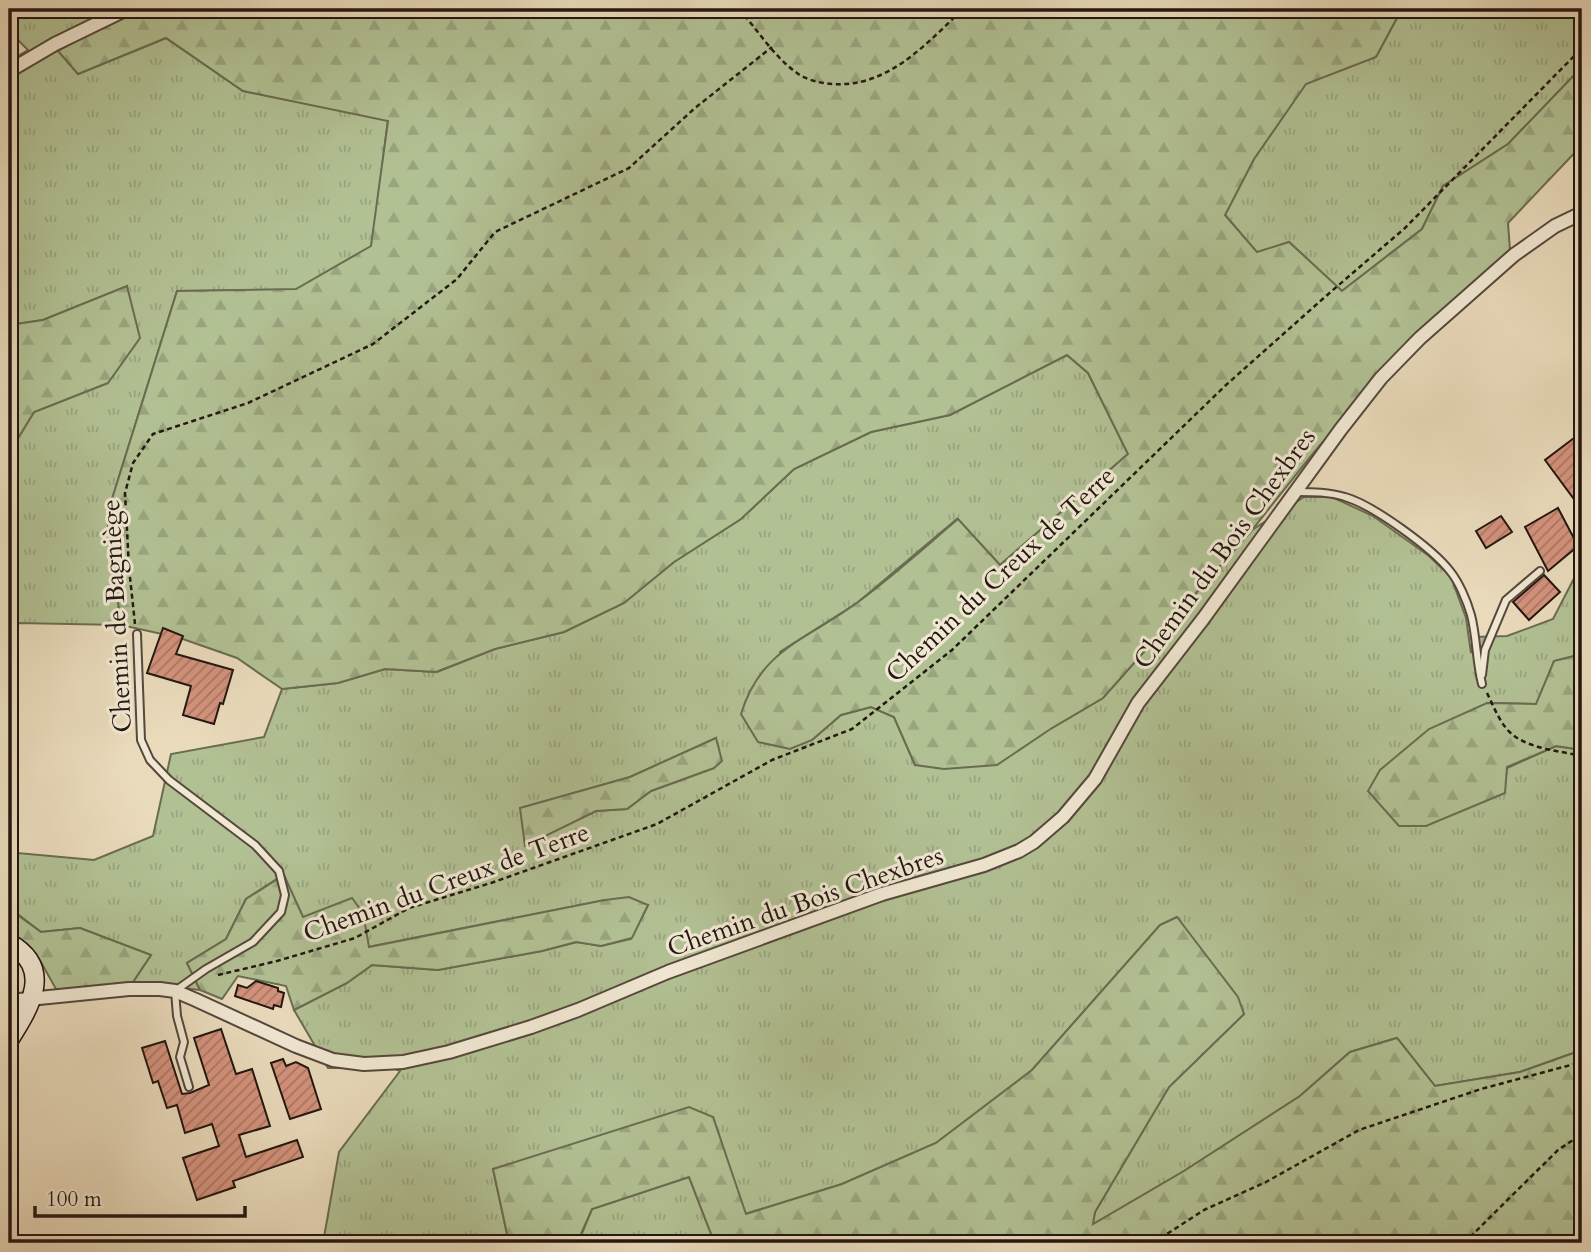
<svg xmlns="http://www.w3.org/2000/svg" width="1591" height="1252" font-family="Cardo,serif">
<style>
.grass{fill:url(#grass-tufts);stroke:#6a6c52;stroke-width:2;fill-rule:evenodd}
.forest{fill:url(#forest-firs);stroke:#6a6c52;stroke-width:2}
.building{fill:url(#building-hatch);stroke:#231711;stroke-width:2}
.lines{fill:none;stroke-linecap:round;stroke-linejoin:round}
.lane-casing{stroke:#55483c;stroke-width:10}
.street-casing{stroke:#55483c;stroke-width:16}
.secondary-casing{stroke:#231711;stroke-width:21}
.path{stroke:#231711;stroke-width:2.5;stroke-dasharray:5 3.5;stroke-linecap:butt}
.lane{stroke:#f1e8d3;stroke-width:6}
.street{stroke:#f1e8d3;stroke-width:12}
.secondary{stroke:#f1e8d3;stroke-width:18}
.labels{text-anchor:middle;stroke-width:6;stroke-linejoin:round;paint-order:stroke}
.street-label{font-size:26px;fill:#231711;stroke:#f1e8d3}
</style>
<defs>
<pattern id="grass-tufts" width="24" height="20" patternUnits="userSpaceOnUse" patternTransform="scale(1.75)"><rect width="24" height="20" fill="#b2c194"/><path d="M3 7l-1-3M5 7V3M7 7l1-3M15 17l-1-3M17 17v-4M19 17l1-3" fill="none" stroke="#99a57f"/></pattern>
<pattern id="forest-firs" width="22" height="20" patternUnits="userSpaceOnUse" patternTransform="scale(1.75)"><rect width="22" height="20" fill="#b2c194"/><path d="M5 1l3.5 6h-7zM16 11l3.5 6h-7z" fill="#99a57f"/></pattern>
<pattern id="building-hatch" width="6" height="6" patternUnits="userSpaceOnUse" patternTransform="scale(1.75)"><rect width="6" height="6" fill="#d4937d"/><path d="M-1 1l2-2M0 6l6-6M5 7l2-2" fill="none" stroke="#ac7765"/></pattern>
</defs>
<rect width="100%" height="100%" fill="#eadbbc"/>
<filter id="stains"><feTurbulence type="fractalNoise" baseFrequency=".00286" numOctaves="4"/><feColorMatrix values="0 0 0 0 .2 0 0 0 0 .09 0 0 0 0 .02 0 0 0 .5 -.17"/></filter>
<radialGradient id="worn" r=".72"><stop offset=".6" stop-color="#630" stop-opacity="0"/><stop offset="1" stop-color="#630" stop-opacity=".3"/></radialGradient>
<g class="grass">
<polygon points="9,9 137,9 131,10 58,50 78,74 166,38 243,91 388,120 372,246 296,290 177,291 107,515 121,625 17,623 9,685 9,453 34,412 108,383 127,286 43,320 9,325 9,61 28,50 9,31"/>
<polygon points="1407,9 1582,9 1582,67 1508,144 1443,186 1422,229 1342,291 1289,242 1257,253 1225,215 1254,159 1306,83 1376,57 1398,16"/>
<path d="M1067 355 1088 373 1128 454 1000 565 957 519 857 603 780 652 812 740 841 715 871 707 894 717 915 765 1052 728 1103 698 1252 530 1304 497H1332L1373 516 1429 556 1451 577 1466 618 1471 653 1474 637 1507 636 1553 619 1582 563V654L1554 661 1537 704 1487 703 1504 793 1507 768 1556 746 1582 750V1050L1520 1072 1435 1086 1397 1038 1350 1052 1300 1096 1184 1171 1092 1225 1095 1212 1169 1087 1244 1014 1177 917 1160 925 1032 1070 936 1143 842 1184 745 1214 713 1117 493 1169 509 1243H323L339 1152 400 1071 393 1068H328L294 1010 347 983 372 965 438 970 542 951 577 942 601 946 631 939 648 905 605 900 368 947 363 913 303 917 283 875 246 899 226 939 187 963 200 990 133 982 151 955 80 928 41 932 15 912 18 853 94 860 153 836 171 754 264 737 282 689 338 683 385 669 437 672 495 649 564 632 624 603 674 562 741 519 794 469 871 432 950 415ZM716 738 714 768 651 791 627 809 596 811 525 845 521 808 630 777Z"/>
<polygon points="689,1177 713,1239 709,1243 578,1243 592,1209"/>
</g>
<g class="forest">
<path d="M137 9H1407L1398 16 1376 57 1306 84 1254 159 1225 215 1257 252 1289 242 1342 291 1422 229 1443 186 1508 144 1582 67V145L1508 223 1510 250 1395 357 1311 456 1252 530 1103 698 1052 728 997 765 944 769 915 765 894 717 871 707 841 715 812 740 790 749 758 742 741 714C761 648 809 639 858 602 893 576 925 547 958 519L1000 565 1128 454 1088 373 1067 355 950 415 871 432 794 469 741 519 674 562 624 603 564 632 495 649 436 672 385 669 338 683 282 689 237 658 180 638 121 625 107 515 177 291 296 289 371 246 388 121 243 91 166 38 78 74 58 51 131 10Z"/>
<polygon points="127,286 140,338 108,383 34,412 9,453 9,325 43,320"/>
<polygon points="1582,654 1582,750 1556,746 1507,767 1505,793 1426,826 1399,826 1368,791 1380,770 1429,729 1487,703 1536,704 1554,661"/>
<polygon points="716,738 722,761 714,768 651,791 627,809 596,811 525,846 520,808 630,777"/>
<polygon points="9,850 18,853 15,913 41,932 80,928 151,955 133,982 57,991 41,962 9,930"/>
<polygon points="284,875 303,917 352,898 363,913 369,947 605,900 629,897 648,905 632,938 601,946 576,942 542,951 438,970 372,965 347,983 294,1010 286,986 238,976 222,999 200,990 187,963 226,939 246,899"/>
<polygon points="1177,917 1238,997 1244,1014 1169,1087 1095,1212 1093,1224 1184,1171 1300,1096 1350,1052 1397,1038 1435,1086 1520,1072 1582,1050 1582,1243 709,1243 713,1239 689,1177 592,1209 577,1243 509,1243 493,1169 689,1107 713,1117 746,1214 842,1184 936,1143 1032,1070 1160,925"/>
</g>
<g class="building">
<polygon points="1582,432 1582,510 1545,460"/>
<polygon points="1558,508 1578,546 1548,571 1525,527"/>
<polygon points="1501,516 1512,532 1486,548 1476,531"/>
<polygon points="1544,575 1560,592 1529,620 1513,602"/>
<polygon points="163,628 183,636 176,654 233,670 223,704 220,703 214,724 183,715 191,686 147,673"/>
<polygon points="256,981 278,988 278,991 284,993 281,1007 274,1005 273,1009 235,996 238,985 247,988"/>
<polygon points="221,1029 236,1074 252,1069 270,1126 239,1135 246,1157 297,1140 303,1157 233,1181 235,1187 197,1200 183,1158 219,1146 212,1124 185,1133 177,1105 167,1108 158,1081 153,1083 142,1048 165,1041 182,1094 190,1093 209,1085 194,1038"/>
<polygon points="283,1059 286,1066 296,1062 308,1068 321,1109 290,1119 271,1063"/>
</g>
<g class="lines">
<defs>
<g id="lane">
<path d="M1297 492C1313 492 1329 492 1345 497 1373 505 1432 548 1450 571 1459 582 1467 601 1471 615 1477 638 1476 661 1482 684"/>
<polyline points="137,634 141,740 150,760 169,780 255,845 279,871 285,895 281,912 253,942 206,969 175,991 177,1016 184,1042 180,1057 189,1087"/>
<polyline points="1482,675 1485,650 1506,600 1540,571"/>
</g>
<g id="street">
<polyline points="9,71 55,44 127,9"/>
<polyline points="9,1001 129,989 160,989 175,991 196,1000 296,1046 333,1060 364,1064 403,1062 449,1052 531,1027 578,1010 668,972 882,894 984,865 1019,851 1034,842 1063,817 1095,779 1138,703 1203,619 1341,429 1381,378 1420,338 1514,255 1555,226 1582,213"/>
</g>
<path id="secondary" d="M9 943C55 969 29 1008 9 1040"/>
</defs>
<use href="#lane" class="lane-casing"/>
<use href="#street" class="street-casing"/>
<use href="#secondary" class="secondary-casing"/>
<g class="path">
<path d="M739 9C757 29 774 57 797 73 806 80 820 83 832 84 888 88 926 44 963 9"/>
<polyline points="135,624 129,568 125,493 133,463 153,434 248,403 373,344 457,279 495,232 629,168 695,108 772,47"/>
<path d="M1487 693C1494 707 1501 726 1513 735 1531 749 1560 751 1582 756"/>
<polyline points="218,975 277,961 355,938 409,908 491,883 657,824 772,760 852,729 952,650 1226,385 1326,296 1405,228 1582,48"/>
<polyline points="1153,1243 1204,1210 1266,1182 1359,1130 1481,1089 1582,1062"/>
<polyline points="1464,1243 1558,1150 1582,1134"/>
</g>
<use href="#lane" class="lane"/>
<use href="#street" class="street"/>
<use href="#secondary" class="secondary"/>
</g>
<g class="labels">
<g class="street-label">
<text transform="translate(1224 548) rotate(-54)" y="9">Chemin du Bois Chexbres</text>
<text transform="translate(1000 574) rotate(-43)" y="9">Chemin du Creux de Terre</text>
<text transform="translate(116 616) rotate(-93)" y="9">Chemin de Bagniège</text>
<text transform="translate(446 882) rotate(-20)" y="9">Chemin du Creux de Terre</text>
<text transform="translate(805 901) rotate(-19)" y="9">Chemin du Bois Chexbres</text>
</g>
</g>
<rect width="1591" height="1252" fill="none" stroke="#eadbbc" stroke-width="35"/>
<rect x="10" y="10" width="1570" height="1231" fill="none" stroke="#231711" stroke-width="3.5"/>
<rect x="18" y="18" width="1556" height="1217" fill="none" stroke="#231711" stroke-width="2"/>
<path d="M35 1206v10h210v-10" fill="none" stroke="#231711" stroke-width="3.5"/>
<text x="46" y="1206" font-size="21" fill="#231711" stroke="#f1e8d3" stroke-width="5" paint-order="stroke">100 m</text>
<rect width="100%" height="100%" filter="url(#stains)"/>
<rect width="100%" height="100%" fill="url(#worn)"/>
</svg>
